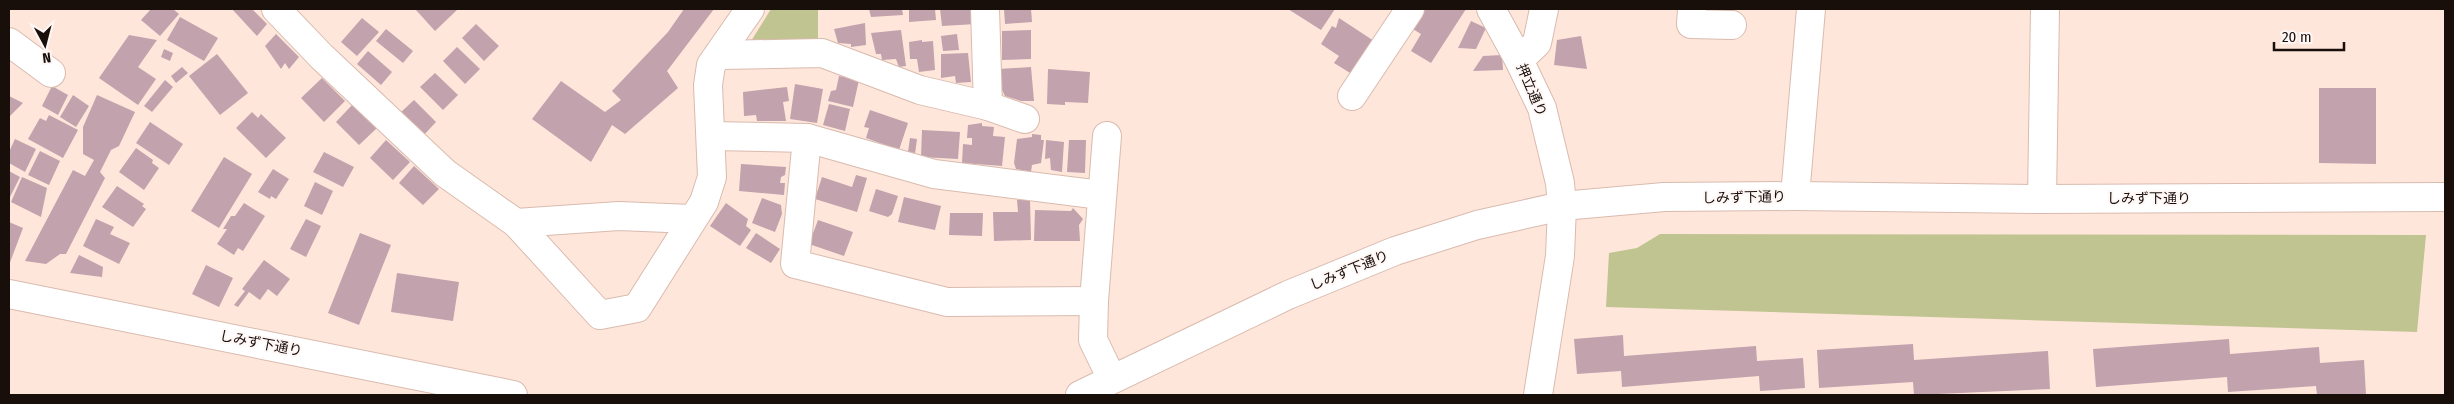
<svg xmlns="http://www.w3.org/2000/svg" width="2454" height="404" font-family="'Fira Sans Condensed','Noto Sans JP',sans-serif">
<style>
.green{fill:#c0c490}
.building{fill:#c1a2ad}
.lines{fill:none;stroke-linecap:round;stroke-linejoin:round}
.minor-casing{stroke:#d9bbae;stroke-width:30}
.tertiary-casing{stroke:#d9bbae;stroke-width:30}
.minor{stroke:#fff;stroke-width:28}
.tertiary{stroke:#fff;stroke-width:28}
.labels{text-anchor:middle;stroke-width:4;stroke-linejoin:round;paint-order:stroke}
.street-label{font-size:14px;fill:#180e0a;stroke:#fef7f5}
</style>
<rect width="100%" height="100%" fill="#ffe6db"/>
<g class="green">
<polygon points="771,9 818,9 818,47 748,46"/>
<polygon points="1660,234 2426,235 2417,332 1606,307 1609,253 1637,248"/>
</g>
<g class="building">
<polygon points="151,9 173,9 179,14 160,36 141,20"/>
<polygon points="232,9 252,9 267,24 257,36"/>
<polygon points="417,9 458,9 435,31 416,10"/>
<polygon points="684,9 714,9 667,71 678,88 625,134 612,125 591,162 532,119 561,81 605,112 621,100 612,91 668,32"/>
<polygon points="869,9 902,9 903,15 871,17"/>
<polygon points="909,9 935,9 936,20 909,22"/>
<polygon points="940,9 974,9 976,24 942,26"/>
<polygon points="1004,9 1031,9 1032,22 1005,24"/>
<polygon points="1288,9 1335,9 1321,30"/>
<polygon points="1419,9 1466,9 1431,63 1411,51 1421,34 1408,26"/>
<polygon points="180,17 218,38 204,61 167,40"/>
<polygon points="362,18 379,32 357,56 341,42"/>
<polygon points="1339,18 1377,43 1355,76 1334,63 1339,56 1321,44 1332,26 1336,28"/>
<polygon points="1471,21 1486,28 1476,49 1458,48"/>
<polygon points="865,23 866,45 851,47 851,44 838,43 834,29"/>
<polygon points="476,24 499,46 484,61 462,38"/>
<polygon points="386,29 413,51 403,63 376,41"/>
<polygon points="901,30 906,66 899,67 896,59 882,60 881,54 876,54 871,33"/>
<polygon points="1031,30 1031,59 1002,60 1002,31"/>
<polygon points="276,34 299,57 289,69 285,63 281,69 265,46"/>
<polygon points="957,34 959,50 943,51 941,36"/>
<polygon points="129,35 157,40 138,67 156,79 138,105 99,78"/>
<polygon points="1581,36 1587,69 1554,65 1557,40"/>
<polygon points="922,40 922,42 933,41 935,70 919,72 917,59 910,59 909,42"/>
<polygon points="457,47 480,69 465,84 443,61"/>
<polygon points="164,49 173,53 170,61 161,57"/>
<polygon points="368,51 392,72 381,85 357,64"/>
<polygon points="968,53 971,82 956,83 955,76 941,78 941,54"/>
<polygon points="217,54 248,93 220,115 189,76"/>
<polygon points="1502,55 1503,70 1473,71 1483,56"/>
<polygon points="182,67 188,73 176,83 171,76"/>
<polygon points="1031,67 1034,101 1021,101 1005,96 1001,88 999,69"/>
<polygon points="1048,69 1090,72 1088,103 1065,102 1065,105 1047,104"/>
<polygon points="435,73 458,95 443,110 420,87"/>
<polygon points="839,76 859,80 853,107 828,101 831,91 836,90"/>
<polygon points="322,78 345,101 324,122 301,98"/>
<polygon points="165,80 173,87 152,112 144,106"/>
<polygon points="795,84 823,89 817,123 790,119"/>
<polygon points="52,86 68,95 58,115 42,106"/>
<polygon points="787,87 789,101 783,102 786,121 757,121 756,115 744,116 743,92"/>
<polygon points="2319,88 2376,88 2376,164 2319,163"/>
<polygon points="73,95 89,106 76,127 60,117"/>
<polygon points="97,95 135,112 119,146 111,150 100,172 105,178 66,254 60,254 46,264 25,261 73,170 85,176 94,160 83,154 83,127"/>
<polygon points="9,96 23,103 9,117"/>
<polygon points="414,100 436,122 422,137 399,114"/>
<polygon points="353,104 377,128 359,145 336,122"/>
<polygon points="829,104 850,109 845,131 823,125"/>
<polygon points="870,110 908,123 899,150 866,138 869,128 864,127"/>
<polygon points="252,112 258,118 261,114 286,138 266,158 236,128"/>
<polygon points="49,115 78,130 63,158 28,139 40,118 46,121"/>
<polygon points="150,122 183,144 169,165 136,143"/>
<polygon points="982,123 982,126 994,127 993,136 1005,137 1002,166 962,163 963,144 972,145 972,138 967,138 968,125"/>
<polygon points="922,130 960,132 958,159 921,157"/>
<polygon points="1032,134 1041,135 1041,140 1044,140 1041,163 1032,165 1031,172 1016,169 1014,163 1017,139 1032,137"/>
<polygon points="910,138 917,139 915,154 908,152"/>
<polygon points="15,139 36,149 25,172 9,163 9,152"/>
<polygon points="386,140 410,162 393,180 370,158"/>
<polygon points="1046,140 1064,142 1062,172 1051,170 1050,158 1045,159"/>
<polygon points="1069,140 1086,140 1085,173 1067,172"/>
<polygon points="136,148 153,160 152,163 159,168 144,190 119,172"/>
<polygon points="40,151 60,161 49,185 28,175"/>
<polygon points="324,152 354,167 343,187 313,172"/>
<polygon points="224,157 252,174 219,228 191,211"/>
<polygon points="741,164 786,167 785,175 781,177 780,183 785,183 784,195 739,191"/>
<polygon points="414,166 439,189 423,205 399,183"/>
<polygon points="273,169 289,179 276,199 271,196 270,199 258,192"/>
<polygon points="9,171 20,177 9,199"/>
<polygon points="856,175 867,178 857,212 815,199 822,177 852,187"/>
<polygon points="22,177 47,188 41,217 11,202"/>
<polygon points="315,182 333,191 322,215 304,206"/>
<polygon points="117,186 144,204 142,206 146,209 133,227 102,207"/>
<polygon points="876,189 898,196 892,214 888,217 869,211"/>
<polygon points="904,197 941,206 935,230 898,222"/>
<polygon points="762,198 781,205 782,214 775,232 752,223"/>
<polygon points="1017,200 1030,200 1031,240 994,241 993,212 1018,212"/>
<polygon points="244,203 265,216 243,251 238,248 234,255 217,244 227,229 223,229 231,216 235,216"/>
<polygon points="726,203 748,219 746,226 751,230 740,246 710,226"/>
<polygon points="1073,208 1083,219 1079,225 1080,241 1034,241 1035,210 1071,211"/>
<polygon points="950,213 983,213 982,236 949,235"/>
<polygon points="96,219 114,227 110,234 130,243 119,264 83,246"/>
<polygon points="306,219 321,226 306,257 290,249"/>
<polygon points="818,220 853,232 844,256 809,244"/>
<polygon points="9,222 23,228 9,265"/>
<polygon points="360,233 391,245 359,325 328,313"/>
<polygon points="756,233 780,249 771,263 746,248"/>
<polygon points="79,255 103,267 102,277 70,273"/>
<polygon points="264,260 290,279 277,296 268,289 260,300 249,292 238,307 234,305 245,291 242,289"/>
<polygon points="206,265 233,278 219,307 192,294"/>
<polygon points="397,273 459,282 453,321 391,312"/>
<polygon points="1623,335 1624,356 1756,346 1757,361 1803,358 1805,388 1760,391 1759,376 1622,387 1621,371 1577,374 1574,339"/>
<polygon points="2229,339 2230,354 2319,347 2320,363 2364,360 2366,395 2317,395 2316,386 2228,392 2227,377 2096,387 2093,349"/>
<polygon points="1913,344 1914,360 2048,351 2050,389 1914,395 1913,382 1819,388 1817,350"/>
</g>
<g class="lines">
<defs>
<g id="minor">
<polyline points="276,9 321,56 445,173 516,223 600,315 637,308 704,202 712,177 708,85 711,65 750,9"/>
<polyline points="985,9 988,106"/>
<polyline points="1491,9 1519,60 1537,43 1544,9"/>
<polyline points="1692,9 1691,24 1732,25"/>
<polyline points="9,42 51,73"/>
<polyline points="719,55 822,53 920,90 988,106 1025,119"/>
<polyline points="1352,96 1410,9"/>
<polyline points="711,136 807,138 934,174 1101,195"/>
<polyline points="1107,136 1094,301 1093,340 1112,379"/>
<polyline points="807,138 795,264 947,302 1094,301"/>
<polyline points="1795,196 1811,9"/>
<polyline points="2042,199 2045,9"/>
<polyline points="516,223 619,216 691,219"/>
</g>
<g id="tertiary">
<polyline points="1519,60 1542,108 1560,183 1562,206 1560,256 1538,395"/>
<polyline points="9,294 513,395"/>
<polyline points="1080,395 1288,295 1395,251 1477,225 1562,206 1664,197 1795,196 2042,199 2445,197"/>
</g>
</defs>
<use href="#minor" class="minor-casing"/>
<use href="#tertiary" class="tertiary-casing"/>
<use href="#minor" class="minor"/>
<use href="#tertiary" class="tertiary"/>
</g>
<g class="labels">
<g class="street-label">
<text transform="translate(1532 90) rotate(67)" y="5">押立通り</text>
<text transform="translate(1744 197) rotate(-1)" y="5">しみず下通り</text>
<text x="2149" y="203">しみず下通り</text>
<text transform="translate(1349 270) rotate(-22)" y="5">しみず下通り</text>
<text transform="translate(261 343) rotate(11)" y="5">しみず下通り</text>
</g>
</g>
<rect width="2454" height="404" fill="none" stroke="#180e0a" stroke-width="20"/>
<g transform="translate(45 45) rotate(173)" stroke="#fef7f5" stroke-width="4" paint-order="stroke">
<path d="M0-4L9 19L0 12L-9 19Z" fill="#180e0a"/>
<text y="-8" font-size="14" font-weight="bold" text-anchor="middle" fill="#180e0a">N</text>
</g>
<path d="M2274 42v8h70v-8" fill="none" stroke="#180e0a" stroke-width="2.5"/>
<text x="2282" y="42" font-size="15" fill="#180e0a" stroke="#fef7f5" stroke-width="4" paint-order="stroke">20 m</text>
</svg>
